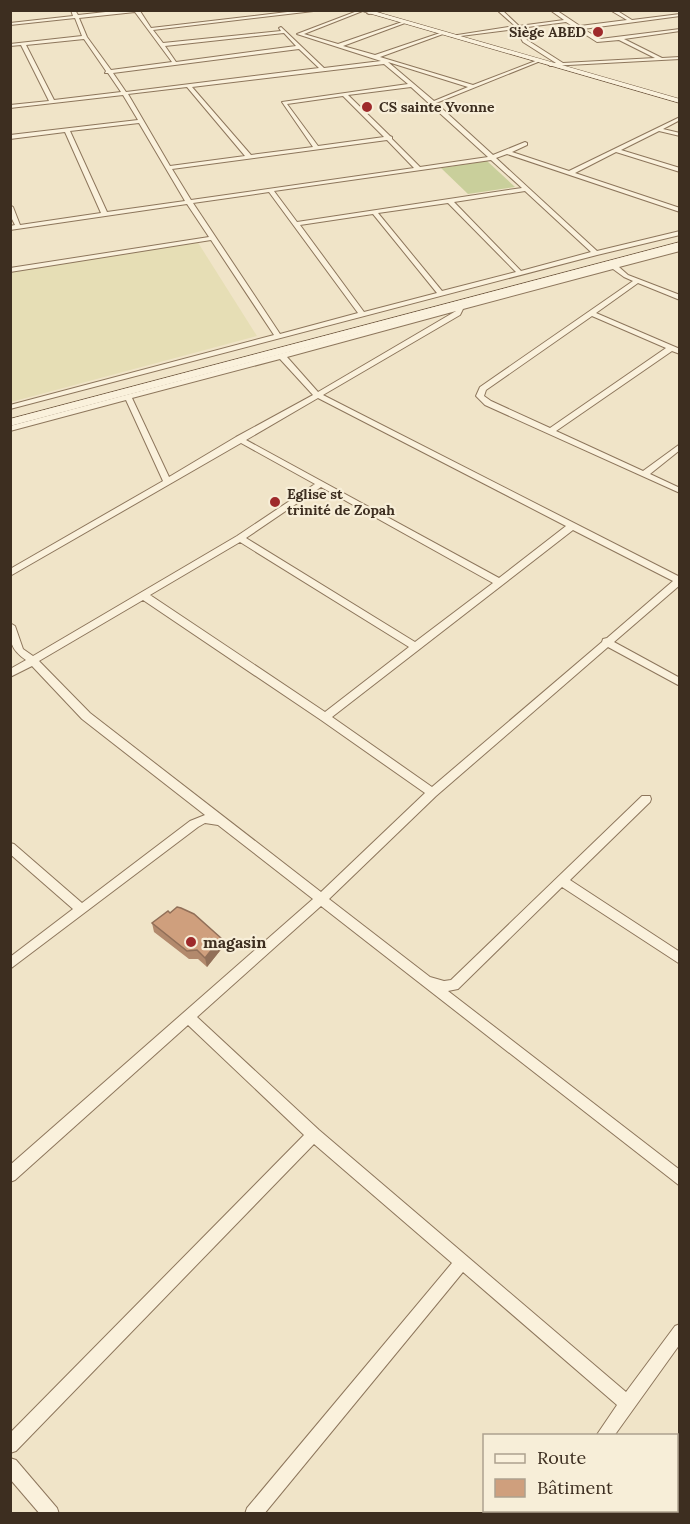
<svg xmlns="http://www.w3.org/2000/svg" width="690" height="1524" font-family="Lora,serif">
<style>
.farmland{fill:#e6deb5}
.green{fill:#c9cf9b}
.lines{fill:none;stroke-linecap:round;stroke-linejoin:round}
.street-casing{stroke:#8d765c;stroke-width:2}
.secondary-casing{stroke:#6f573f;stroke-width:1}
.street{fill:#faf1dc;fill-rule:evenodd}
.secondary{fill:#faf1dc;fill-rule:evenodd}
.wall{fill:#b2896c}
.shaded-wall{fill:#916f58}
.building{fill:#cf9f7d;stroke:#916f58;stroke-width:1.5}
.poi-dot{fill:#9e2a2b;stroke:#f7eed8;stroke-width:2}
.labels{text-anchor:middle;stroke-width:4.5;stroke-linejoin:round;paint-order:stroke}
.far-poi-label{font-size:14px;font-weight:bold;fill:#3d2e20;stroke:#f7eed8;text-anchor:start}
.poi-label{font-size:16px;font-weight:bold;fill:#3d2e20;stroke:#f7eed8;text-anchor:start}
</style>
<rect width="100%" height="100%" fill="#f0e4c8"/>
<polygon class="farmland" points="197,241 257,336 11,402 11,270"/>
<polygon class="green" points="487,161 515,187 468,194 441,168"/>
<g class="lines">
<defs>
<g id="street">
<path d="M71 10H75L78 15 124 10H143L140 11 151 28 304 10H322L153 30 163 43 281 31 279 28 281 27 324 68 381 61 297 34 360 10H365L304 34 338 44 405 21V23L343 46 375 55 443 32V34L380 57 473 85 538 60V62L436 103 493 155 525 142 527 143V145L512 152 569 171 680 117V120L663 129 680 133V136L659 131 621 150 680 168V172L616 152 575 173 680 208V212L507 154 496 158 597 251 680 231V235L597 255 10 409V405L274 335 211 240 10 272V268L209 237 187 204 10 230V226L15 225 10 215V205L13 207 20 225 101 213 65 132 10 139V135L138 120 123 95 10 108V105L49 101 21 45 10 46V44L82 36 75 18 10 25V23L73 16ZM135 12 172 62 111 70 87 37 79 18ZM284 33 296 46 176 62 165 46ZM84 39 106 71 105 73H108L121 92 54 100 26 45ZM299 49 319 68 126 92 113 73ZM388 62 468 87 434 101ZM384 64 408 84 282 102 313 147 251 155 192 87ZM187 87 245 156 170 166 128 94ZM411 87 488 157 420 167 392 139V137L390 136 348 95ZM343 96 384 137 318 146 287 104ZM139 123 185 201 107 212 70 131ZM387 140 414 168 191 200 172 169ZM491 160 522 188 297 222 274 191ZM525 191 591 252 521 271 454 202ZM269 192 358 313 280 334 193 203ZM448 203 516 272 442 291 378 213ZM373 214 437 293 364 312 300 225Z"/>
<polygon points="375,10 387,10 369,14 367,13"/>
<path d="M497 10H502L519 26 564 20 550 10H556L580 26 627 20 610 10H616L632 20 680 14V16L583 29 600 39 680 29V31L624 39 662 58 680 57V59L550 66 548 64 556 63 523 42 516 29 453 37 451 36 515 26ZM566 22 597 42 619 40 655 58 563 63 527 40 520 28Z"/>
<path d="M680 247V251L619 267 628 275 680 295V300L638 283 596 313 680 349V354L672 351 556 431 643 471 680 444V450L650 474 680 488V493L485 405 476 396 480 387 633 281 624 277 613 269 463 309 460 315 323 395 680 577V585L614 642 680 678V686L608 647 436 796 329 899 430 977 444 981 451 980 642 796H650L651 799 650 802 570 880 680 952V964L562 887 458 989 448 991 680 1170V1186L321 906 197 1017 319 1130 626 1392 675 1326 680 1324V1344L614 1436H596L617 1405 463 1272 264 1514H245L247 1508 452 1263 314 1144 16 1451 10 1453V1433L304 1135 188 1025 15 1180 10 1182V1165L313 899 218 825 205 823 198 827 10 969V957L73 909 10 854V843L14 844 82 903 190 821 205 815 82 719 32 666 10 677V669L26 660C10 649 10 641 10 623L15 626 23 649 33 656 237 536 315 484 241 443 10 576V569L163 481 126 400 10 431V426ZM456 311 318 392 287 357ZM592 316 666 348 550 428 491 401 484 396 486 390ZM280 359 313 395 236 437 169 477 132 398ZM318 398 566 526 499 578 246 440ZM321 487 493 583 415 642 246 538ZM573 530 673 581 607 638 603 639 602 642 432 787 332 717ZM240 542 409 647 325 712 150 595ZM143 600 321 720 425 793 321 892 90 713 39 661Z"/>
<polygon points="10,1458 16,1460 57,1508 59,1514 40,1514 10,1479"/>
<polygon points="541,1510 558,1510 557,1514 540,1514"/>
</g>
<g id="secondary">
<polygon points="358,10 370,10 680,99 680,103"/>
<polygon points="680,242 680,248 10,426 10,419"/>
</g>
</defs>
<use href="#street" class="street-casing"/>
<use href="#secondary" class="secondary-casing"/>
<use href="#street" class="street"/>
<use href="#secondary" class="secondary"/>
</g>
<polygon class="wall" points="170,913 223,947 207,967 198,959 189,959 154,932 152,923"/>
<polygon class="shaded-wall" points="221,938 223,947 207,967 205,958"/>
<polygon class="building" points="177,907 181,908 194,914 221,938 205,958 197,950 187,951 152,923 168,911 170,913"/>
<g class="poi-dot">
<circle cx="598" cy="32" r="6"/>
<circle cx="367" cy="107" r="6"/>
<circle cx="275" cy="502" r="6"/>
<circle cx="191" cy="942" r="6"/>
</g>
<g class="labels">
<g class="far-poi-label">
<text x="586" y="37" text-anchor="end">Siège ABED</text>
<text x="379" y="112">CS sainte Yvonne</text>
<text x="287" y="499">Eglise st<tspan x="287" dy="16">trinité de Zopah</tspan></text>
</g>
<g class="poi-label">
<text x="203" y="948">magasin</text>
</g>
</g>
<rect width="690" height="1524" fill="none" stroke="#3d2e20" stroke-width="24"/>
<rect x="483" y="1434" width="195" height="78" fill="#f7eed8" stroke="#ada18e" stroke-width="1.5"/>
<rect x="495" y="1454" width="30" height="9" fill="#faf1dc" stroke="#ada18e" stroke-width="1.5"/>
<text x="537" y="1464" font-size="18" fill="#3d2e20">Route</text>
<rect x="495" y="1479" width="30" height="18" fill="#cf9f7d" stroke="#ada18e" stroke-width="1.5"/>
<text x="537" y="1494" font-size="18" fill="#3d2e20">Bâtiment</text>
</svg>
